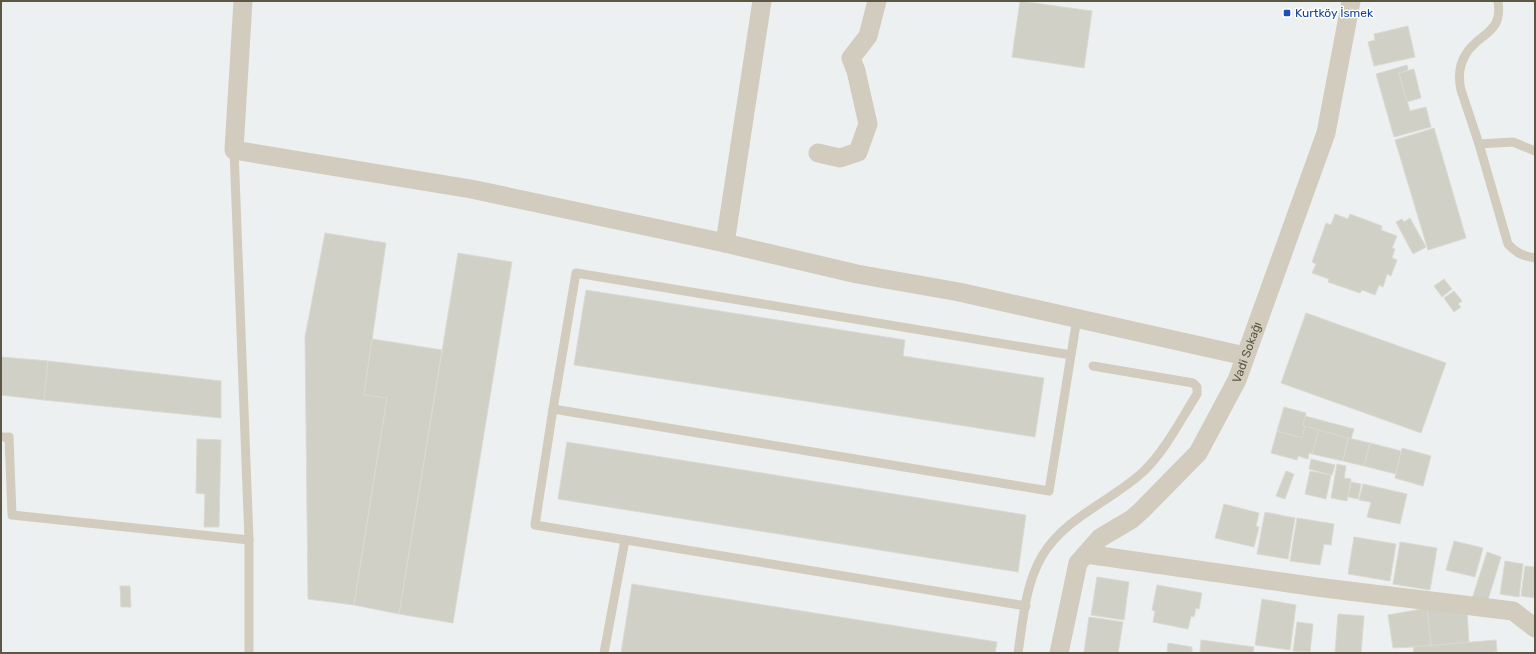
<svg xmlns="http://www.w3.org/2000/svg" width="1536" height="654" font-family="Rubik,sans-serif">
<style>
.building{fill:#d0d0c7;stroke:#dadad1}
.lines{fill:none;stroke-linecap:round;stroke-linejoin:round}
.service{stroke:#d1ccbd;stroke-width:9}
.minor{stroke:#d1ccbd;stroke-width:19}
.transit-dot{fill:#1a4fb4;stroke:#fff;stroke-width:1.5}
.labels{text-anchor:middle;stroke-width:3;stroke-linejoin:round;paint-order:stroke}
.transit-label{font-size:12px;fill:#164399;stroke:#fff;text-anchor:start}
.street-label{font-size:12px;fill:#5c5745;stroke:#fff}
</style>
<rect width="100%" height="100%" fill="#edf0f1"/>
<g class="building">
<polygon points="1020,1 1092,11 1084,68 1012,57"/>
<polygon points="1408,26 1415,57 1374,66 1368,42 1375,40 1374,34"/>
<polygon points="1407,65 1408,70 1399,73 1410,111 1426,107 1431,127 1394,137 1376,74"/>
<polygon points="1414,69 1421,98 1407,102 1399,73"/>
<polygon points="1434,128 1466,238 1428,250 1395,140"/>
<polygon points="1335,214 1348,219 1350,214 1382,226 1381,230 1397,236 1392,248 1395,249 1392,258 1397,260 1391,276 1387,274 1383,287 1379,285 1375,295 1362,290 1360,293 1328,282 1329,279 1312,273 1316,264 1312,262 1326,223 1331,225"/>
<polygon points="1410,218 1426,247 1413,254 1396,222 1402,219 1404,222"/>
<polygon points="325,233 386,243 364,395 387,398 354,605 308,599 305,337"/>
<polygon points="458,253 512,262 453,623 399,614"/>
<polygon points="1444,279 1452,289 1442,297 1434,286"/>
<polygon points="586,290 905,340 903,356 1044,378 1035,437 574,365"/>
<polygon points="1454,291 1462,301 1458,304 1461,307 1454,312 1444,298"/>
<polygon points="1306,313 1446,363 1421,433 1281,383"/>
<polygon points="372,339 442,350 399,614 354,605 387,398 364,395"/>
<polygon points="1,357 48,361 44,400 1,395"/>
<polygon points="48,361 221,381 221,418 44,400"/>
<polygon points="1284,407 1306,413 1303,426 1305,426 1302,438 1277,431"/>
<polygon points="1305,416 1354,429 1351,439 1303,426"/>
<polygon points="1305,426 1319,430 1312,454 1309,453 1308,459 1298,456 1297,460 1271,453 1277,431 1302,438"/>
<polygon points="1319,430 1348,438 1343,461 1312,454"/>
<polygon points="1348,438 1370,443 1364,466 1343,461"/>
<polygon points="197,439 221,440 219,527 204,527 205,494 196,493"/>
<polygon points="567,442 1026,515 1018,572 558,499"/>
<polygon points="1370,443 1401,451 1396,474 1364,466"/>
<polygon points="1402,448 1431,456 1423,486 1395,478"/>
<polygon points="1311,459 1335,465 1332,475 1309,469"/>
<polygon points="1337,464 1346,466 1344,478 1351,479 1347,501 1331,498"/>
<polygon points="1286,471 1294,474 1285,499 1276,496"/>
<polygon points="1310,471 1331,475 1326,499 1305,494"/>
<polygon points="1351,482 1361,484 1358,499 1348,497"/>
<polygon points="1363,484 1407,494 1400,524 1367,517 1371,502 1359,500"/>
<polygon points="1224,504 1259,513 1256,526 1259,527 1254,547 1215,538"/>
<polygon points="1265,512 1295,518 1288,559 1257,554"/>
<polygon points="1297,518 1334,524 1331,545 1324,544 1320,565 1290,561"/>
<polygon points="1354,537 1396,544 1390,581 1348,574"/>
<polygon points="1454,541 1483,548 1475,577 1446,570"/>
<polygon points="1400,542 1437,548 1430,590 1393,584"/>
<polygon points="1487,552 1501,557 1487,603 1472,599"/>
<polygon points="1505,561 1523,564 1519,597 1500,594"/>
<polygon points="1525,566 1535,567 1535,598 1521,596"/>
<polygon points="1097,577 1129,582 1124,620 1091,615"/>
<polygon points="632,584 997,642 995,653 621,653"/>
<polygon points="1157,585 1202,593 1199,609 1196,608 1194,617 1191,616 1188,629 1153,622 1155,611 1152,610"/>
<polygon points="120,586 130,586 131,607 121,607"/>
<polygon points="1262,599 1296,605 1290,650 1255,645"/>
<polygon points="1427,608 1467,611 1469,643 1431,646"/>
<polygon points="1427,608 1431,646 1393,648 1388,615"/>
<polygon points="1338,614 1364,616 1361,653 1335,653"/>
<polygon points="1089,617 1123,622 1118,653 1084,652"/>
<polygon points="1297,622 1313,624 1310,652 1293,651"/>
<polygon points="1201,640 1254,647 1253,653 1200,653"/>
<polygon points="1496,640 1497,651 1491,653 1414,653 1413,647"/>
<polygon points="1168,643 1192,647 1192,653 1167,653"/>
</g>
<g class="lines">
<g class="service">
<path d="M1498 1C1503 35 1479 32 1466 54 1459 65 1458 77 1461 90L1479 144 1508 244C1516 253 1523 256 1535 258"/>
<polyline points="1479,144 1513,142 1535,151"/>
<polyline points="234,150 249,540 249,653"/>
<polyline points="1071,355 576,273 553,409 1049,491 1077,318"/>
<polyline points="553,409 535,525 1026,606"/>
<polyline points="1,437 9,437 12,515 249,540"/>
<polyline points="604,653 625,540"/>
<path d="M1018 653C1023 621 1025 585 1042 556 1065 517 1112 501 1144 471 1166 449 1180 421 1197 394V387L1193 383 1093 366"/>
</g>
<g class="minor">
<polyline points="243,1 234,150 471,189 725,243 857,274 959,292 1245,356"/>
<polyline points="818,153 840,158 858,152 868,124 856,71 851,58 868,36 877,1"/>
<polyline points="725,243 762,1"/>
<polyline points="1086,554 1324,588 1513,611 1535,628"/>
<path id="s1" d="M1059 653 1078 563 1100 538 1132 519 1142 510 1198 453 1237 380 1326 133 1351 1"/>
</g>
</g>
<rect class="transit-dot" x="1283" y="9" width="8" height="8" rx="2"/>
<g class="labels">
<g class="transit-label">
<text x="1295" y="17">Kurtköy İsmek</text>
</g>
<g class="street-label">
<text dy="4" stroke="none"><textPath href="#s1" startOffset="368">Vadi Sokağı</textPath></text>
</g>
</g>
<rect width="1536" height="654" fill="none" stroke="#5c5745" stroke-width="4"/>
</svg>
